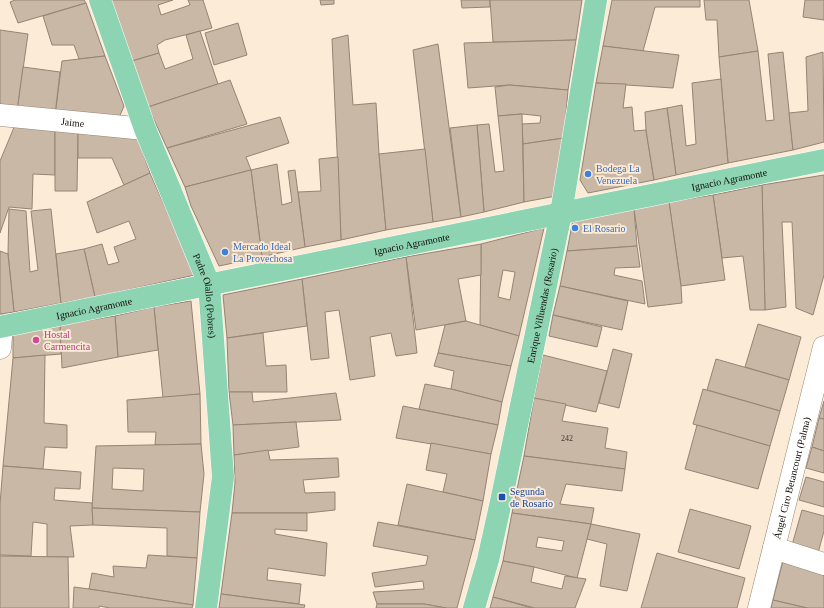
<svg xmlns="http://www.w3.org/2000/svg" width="824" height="608" font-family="'Times New Roman',serif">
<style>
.building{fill:#cab8a6;stroke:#958473;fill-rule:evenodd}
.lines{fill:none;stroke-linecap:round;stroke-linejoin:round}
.minor-casing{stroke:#948673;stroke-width:23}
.major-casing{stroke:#fff;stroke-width:23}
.minor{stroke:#fff;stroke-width:22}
.major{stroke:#8cd4b2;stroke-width:22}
.shop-dot{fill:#3f7fe0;stroke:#fbebd7;stroke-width:1.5}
.hotel-dot{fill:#d1479c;stroke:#fbebd7;stroke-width:1.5}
.transit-dot{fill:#1a4fb4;stroke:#fbebd7;stroke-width:1.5}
.labels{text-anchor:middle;stroke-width:3.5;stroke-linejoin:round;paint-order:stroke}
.number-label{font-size:8px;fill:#3f372e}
.street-label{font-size:10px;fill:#110c06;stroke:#fbebd7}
.shop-label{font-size:10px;fill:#366cbe;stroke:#fbebd7;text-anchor:start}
.hotel-label{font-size:10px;fill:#b23c85;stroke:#fbebd7;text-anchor:start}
.transit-label{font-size:10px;fill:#164399;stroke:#fbebd7;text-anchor:start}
</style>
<rect width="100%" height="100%" fill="#fbebd7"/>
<g class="building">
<polygon points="15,0 84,0 86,3 18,23 10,2"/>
<polygon points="109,0 173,0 158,5 161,15 190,5 188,0 203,0 212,28 165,40 157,45 159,53 132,61"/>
<polygon points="320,0 334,0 334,4 321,5"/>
<polygon points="461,0 490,0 490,7 462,8"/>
<polygon points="490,0 582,0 576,40 493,42"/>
<polygon points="612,0 700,0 700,7 655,7 643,51 603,46"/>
<polygon points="704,0 749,0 758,51 719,57 717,20 706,20"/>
<polygon points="805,0 824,0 824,20 803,17"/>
<polygon points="86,3 105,56 79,59 74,45 52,45 43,16"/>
<polygon points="238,23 247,55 214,65 205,33"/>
<polygon points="0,30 28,34 17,112 0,109"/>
<polygon points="200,31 218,84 148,107 132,61 159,53 165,69 193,59 186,35"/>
<polygon points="348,35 353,105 376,103 379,154 386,230 341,240 332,39"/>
<polygon points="576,40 568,90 509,85 468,88 464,43"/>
<polygon points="438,44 461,217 433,222 413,50"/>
<polygon points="603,46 679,55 673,88 596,83"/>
<polygon points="758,51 766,121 774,120 768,54 783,52 793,150 728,163 719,57"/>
<polygon points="823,52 824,142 793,150 789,113 808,111 806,57"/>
<polygon points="105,56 124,106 118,120 55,115 62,61"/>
<polygon points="23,67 60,72 55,115 17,112"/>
<polygon points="721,79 728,163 676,175 667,108 682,105 686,146 696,144 692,83"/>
<polygon points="230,80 247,124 167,148 148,107"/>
<polygon points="596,83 626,84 623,108 632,107 634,131 646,130 654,180 588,193 580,180"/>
<polygon points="509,85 568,90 564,138 523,144 522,124 540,123 541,116 522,114 498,116 495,87"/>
<polygon points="667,108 676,175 654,180 646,130 645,112"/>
<polygon points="522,114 524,202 484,212 477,125 489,124 495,172 504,171 498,116"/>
<polygon points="280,117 289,143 246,157 251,170 185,187 167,148"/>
<polygon points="15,125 55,129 55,175 33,174 32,209 9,207 0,233 0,161"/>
<polygon points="477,125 484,212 461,217 450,128"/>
<polygon points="55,129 78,132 77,191 55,191"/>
<polygon points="78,132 138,139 150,173 124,185 112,158 78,158"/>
<polygon points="564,138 556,196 524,202 523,144"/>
<polygon points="425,149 433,222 386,230 379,154"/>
<polygon points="338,157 341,240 305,247 298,192 321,191 319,159"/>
<polygon points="277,164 282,205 292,202 288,171 295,170 305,247 262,257 251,170"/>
<polygon points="251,170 262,257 219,266 191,206 185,187"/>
<polygon points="150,173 195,275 95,297 84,249 102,244 108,265 119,262 114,247 136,239 129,221 97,233 87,202"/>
<polygon points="824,175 824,275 813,315 796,308 792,222 782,222 786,307 765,310 762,185"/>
<polygon points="762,185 765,310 750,310 743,256 722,258 713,195"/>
<polygon points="713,195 725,280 681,286 669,202"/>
<polygon points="669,202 681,286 682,303 648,307 634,209"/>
<polygon points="9,209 26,211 30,272 38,270 31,211 51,209 61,303 14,312 8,254"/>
<polygon points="634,209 637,246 567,251 573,220"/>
<path d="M544 228 519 336 480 325 481 244ZM503 270 515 272 510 300 498 297Z"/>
<polygon points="481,244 481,275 458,279 466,321 416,330 406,257"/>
<polygon points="637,246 640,267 615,268 614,275 642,281 645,304 560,286 567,251"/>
<polygon points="84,249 95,297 61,303 56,254"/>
<polygon points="0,251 8,254 14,312 0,314"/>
<polygon points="406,257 417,353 396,356 391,333 370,337 375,376 350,380 339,310 325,312 329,358 311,360 302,279"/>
<polygon points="302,279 307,326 227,338 223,295"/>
<polygon points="560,286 628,301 622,330 553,315"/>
<polygon points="191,301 200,394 163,398 154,307"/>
<polygon points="154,307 158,350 118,357 115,316"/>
<polygon points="553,315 602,327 597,347 549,336"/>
<polygon points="115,316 118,357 62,368 60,325"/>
<polygon points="466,321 519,336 511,366 438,353 445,325"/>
<polygon points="758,324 801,337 789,380 745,367"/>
<polygon points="60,325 61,354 13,358 13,335"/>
<polygon points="263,333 266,366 286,365 287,392 229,392 227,338"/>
<polygon points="613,349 632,354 619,408 599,403"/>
<polygon points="438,353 511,366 502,402 451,389 454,371 434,366"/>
<polygon points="45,355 44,423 67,425 67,448 45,447 43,469 3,466 13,358"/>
<polygon points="543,355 607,371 596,412 534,398"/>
<polygon points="716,359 789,380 780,411 707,390"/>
<polygon points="425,384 451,389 502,402 498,425 419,409"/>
<polygon points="703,389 780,411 770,446 693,424"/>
<polygon points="229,392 252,392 253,402 336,393 341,420 233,425"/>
<polygon points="200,394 201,444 155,445 156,432 128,432 127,400"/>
<polygon points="534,398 566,404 562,421 608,428 605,448 627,452 625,469 524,456"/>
<polygon points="824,401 824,419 819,418"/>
<polygon points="403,406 498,425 491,454 396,438"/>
<polygon points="819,418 824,419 824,451 812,447"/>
<polygon points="296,422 299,447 234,455 233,425"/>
<polygon points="697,425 770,446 758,489 685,469"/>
<polygon points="431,443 491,454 483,501 443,492 447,474 426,470"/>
<path d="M201 444 204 474 200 512 92 508 96 446ZM113 468 144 469 143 491 112 489Z"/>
<polygon points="812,447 824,451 824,473 806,468"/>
<polygon points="268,450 270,460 338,458 339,477 303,480 305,493 335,492 335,510 307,513 232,513 235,483 234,455"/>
<polygon points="524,456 625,469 622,491 566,484 560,504 594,508 591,524 512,513"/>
<polygon points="3,466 81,472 80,489 55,488 54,500 92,503 93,525 70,526 74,557 47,557 47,524 33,522 31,556 0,555 0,504"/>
<polygon points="806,477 824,482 824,507 799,500"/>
<polygon points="407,484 483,501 475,540 398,525"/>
<polygon points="92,508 200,512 197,558 167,556 167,528 93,525"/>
<polygon points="690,509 751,526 739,569 678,552"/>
<polygon points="802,510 824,516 824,531 818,553 792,545"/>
<polygon points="232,513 307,513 307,531 275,529 275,534 327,543 325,576 268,568 267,580 301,584 299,604 221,594"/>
<path d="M512 513 591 524 577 578 534 567 503 561ZM538 537 564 541 562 551 536 547Z"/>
<polygon points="378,522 475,540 457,608 446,608 424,604 377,604 373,592 424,589 423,581 375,587 372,573 426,565 428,556 373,546"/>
<polygon points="591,524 640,534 627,591 600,586 607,544 587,539"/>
<polygon points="657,553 745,578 737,608 641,608"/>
<polygon points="148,555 197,558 193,605 89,589 92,573 114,577 113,566 146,568"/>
<polygon points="0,556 68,557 69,608 0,608"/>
<polygon points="503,561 534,567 531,582 562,589 565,576 586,579 575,608 535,608 493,597"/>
<polygon points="783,561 824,571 824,608 807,608 773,600"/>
<polygon points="74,587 89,589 193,605 192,608 110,608 99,606 99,608 73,608"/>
<polygon points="221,594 305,605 304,608 219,608"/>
<polygon points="493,597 532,608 490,608"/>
<polygon points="773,600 807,608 771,608"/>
<polygon points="377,604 424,604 446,608 376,608"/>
</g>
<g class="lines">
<defs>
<g id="minor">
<path id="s1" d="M0 115 145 129"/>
<polyline points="0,348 2,326"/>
<polyline points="774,548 824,564"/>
<path id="s2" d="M759 608 824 347"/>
</g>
<g id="major">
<path id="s3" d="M100 0 145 129 209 284 223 477 206 608"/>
<path id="s4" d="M0 327 824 160"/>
<path id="s5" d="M474 608 488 560 502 497 561 213 596 0"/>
</g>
</defs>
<use href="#minor" class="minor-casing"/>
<use href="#major" class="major-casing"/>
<use href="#minor" class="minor"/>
<use href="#major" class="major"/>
</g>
<g class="shop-dot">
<circle cx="588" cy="174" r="4"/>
<circle cx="575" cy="228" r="4"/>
<circle cx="225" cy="252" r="4"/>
</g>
<circle class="hotel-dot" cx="36" cy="340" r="4"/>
<rect class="transit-dot" x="498" y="493" width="8" height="8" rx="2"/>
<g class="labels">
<g class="number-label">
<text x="567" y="441">242</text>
</g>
<g class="street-label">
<text dy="4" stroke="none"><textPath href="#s1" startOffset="73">Jaime</textPath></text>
<text dy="4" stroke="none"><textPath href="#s4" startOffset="744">Ignacio Agramonte</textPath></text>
<text dy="4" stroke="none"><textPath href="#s4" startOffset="420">Ignacio Agramonte</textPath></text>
<text dy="4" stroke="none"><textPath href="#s3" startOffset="315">Padre Olallo (Pobres)</textPath></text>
<text dy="4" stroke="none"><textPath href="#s5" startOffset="310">Enrique Villuendas (Rosario)</textPath></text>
<text dy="4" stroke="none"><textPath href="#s4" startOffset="96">Ignacio Agramonte</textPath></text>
<text dy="4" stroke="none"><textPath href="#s2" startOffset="134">Ángel Ciro Betancourt (Palma)</textPath></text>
</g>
<g class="shop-label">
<text x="596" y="172">Bodega La<tspan x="596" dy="12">Venezuela</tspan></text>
<text x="583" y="232">El Rosario</text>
<text x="233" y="250">Mercado Ideal<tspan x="233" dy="12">La Provechosa</tspan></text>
</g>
<g class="hotel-label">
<text x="44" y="338">Hostal<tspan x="44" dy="12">Carmencita</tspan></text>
</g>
<g class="transit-label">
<text x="510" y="495">Segunda<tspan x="510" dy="12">de Rosario</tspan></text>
</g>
</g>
</svg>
